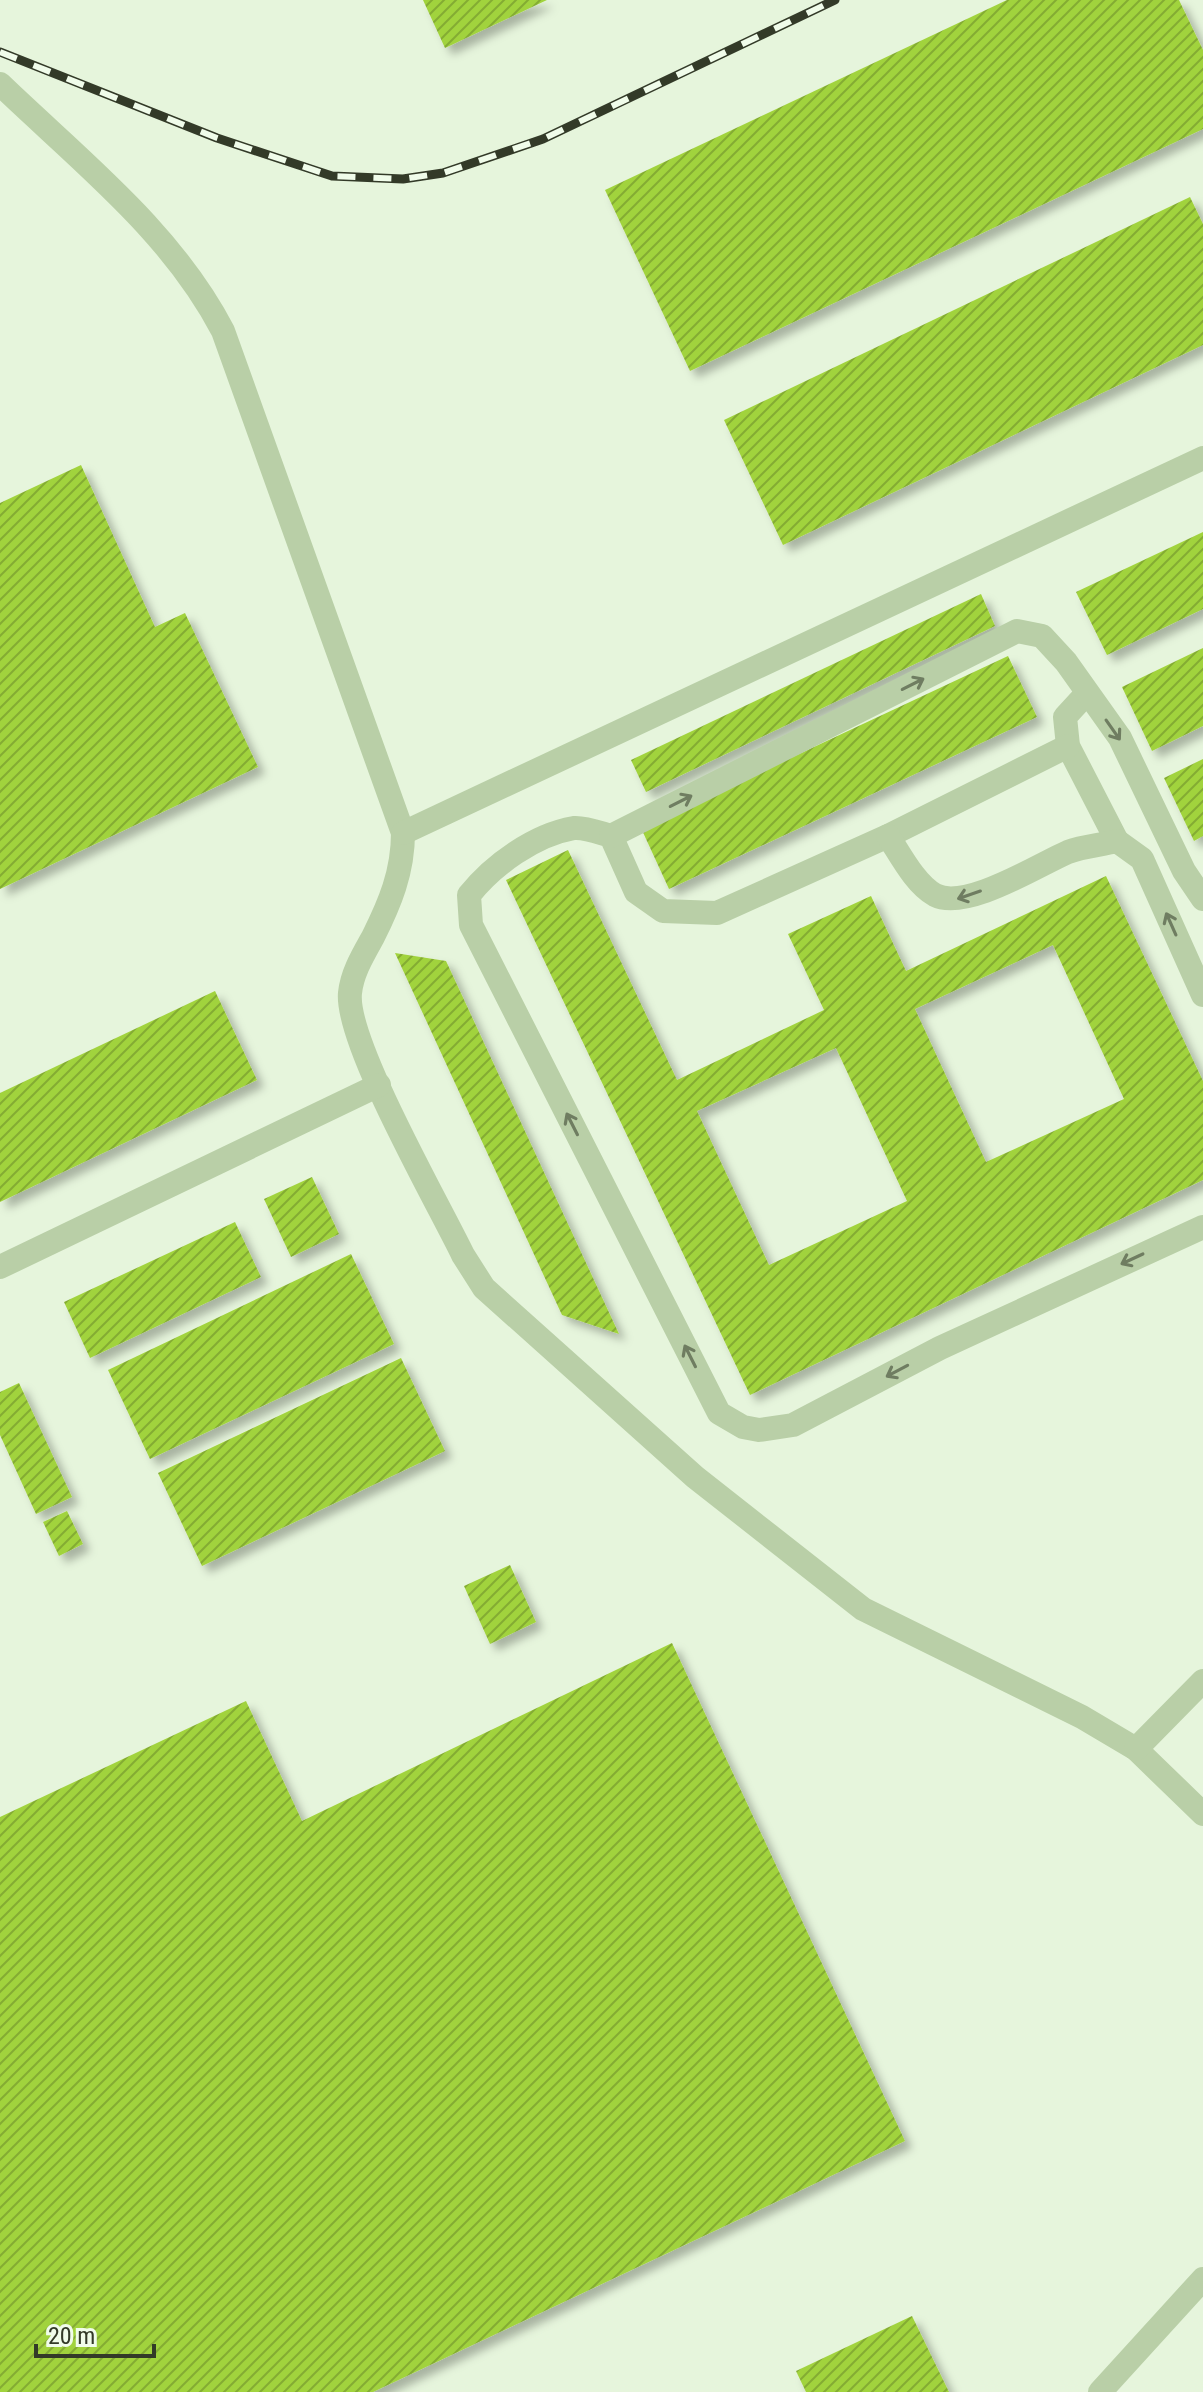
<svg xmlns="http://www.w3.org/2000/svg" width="1203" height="2392" font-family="'Roboto Condensed',sans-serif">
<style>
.building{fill:url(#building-hatch);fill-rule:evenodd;filter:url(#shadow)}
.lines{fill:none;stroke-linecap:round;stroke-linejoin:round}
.minor{stroke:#b9cfa7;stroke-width:24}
.rail-casing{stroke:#333a28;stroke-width:9}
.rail{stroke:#f0fcea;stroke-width:6;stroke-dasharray:18;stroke-linecap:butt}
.oneway{stroke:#6f7d61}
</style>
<defs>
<pattern id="building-hatch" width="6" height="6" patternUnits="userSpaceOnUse" patternTransform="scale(2)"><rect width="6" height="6" fill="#a1d33c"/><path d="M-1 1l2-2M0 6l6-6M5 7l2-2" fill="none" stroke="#84ac32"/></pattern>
<filter id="shadow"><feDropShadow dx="7" dy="7" stdDeviation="4" flood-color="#0004"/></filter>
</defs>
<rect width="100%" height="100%" fill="#e6f5dc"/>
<g class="building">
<polygon points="423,0 547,0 445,48"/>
<polygon points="1007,0 1179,0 1203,50 1203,129 690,371 605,190"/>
<polygon points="1190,197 1203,224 1203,345 783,545 724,420"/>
<polygon points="81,465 155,627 185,613 258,767 0,889 0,503"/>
<polygon points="1203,532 1203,609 1107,655 1076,592"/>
<polygon points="981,594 995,626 646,792 631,760"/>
<polygon points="1203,648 1203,726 1152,751 1122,687"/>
<polygon points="1008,656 1037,717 669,889 641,828"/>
<polygon points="1203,759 1203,836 1194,841 1164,778"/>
<path d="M568 850 677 1080 824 1010 788 934 871 896 906 971 1106 876 1203 1081V1180L750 1395 506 880ZM1053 945 1124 1099 986 1162 915 1009ZM836 1048 907 1201 769 1265 697 1111Z"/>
<polygon points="395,953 446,961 619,1334 562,1315"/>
<polygon points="215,991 257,1080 0,1202 0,1093"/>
<polygon points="312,1177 339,1234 291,1257 264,1199"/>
<polygon points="235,1222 261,1277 90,1358 64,1302"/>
<polygon points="351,1254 394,1344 150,1459 108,1370"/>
<polygon points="401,1358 445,1451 202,1566 158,1473"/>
<polygon points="19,1383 72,1497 36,1514 0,1435 0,1392"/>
<polygon points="67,1511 83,1544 59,1556 43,1522"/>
<polygon points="510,1565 536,1622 490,1644 464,1586"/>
<polygon points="672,1643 905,2141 373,2392 0,2392 0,1817 246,1701 302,1821"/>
<polygon points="912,2316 949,2392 806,2392 796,2371"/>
</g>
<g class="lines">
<g class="minor">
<path d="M0 84C80 161 171 231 223 331L403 833C403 872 390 903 373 937 363 955 352 973 350 993 345 1041 438 1203 463 1255L484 1288 695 1477 863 1609 1082 1717 1136 1749 1203 1814"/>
<polyline points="1087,693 1065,717 1068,746 1117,841"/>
<path d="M1068 746 888 836 717 913 663 911 636 892 611 836C600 833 585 827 574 828 534 835 493 865 469 895L471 925 719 1413 743 1427 759 1430 793 1425 940 1348 1203 1227"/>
<polyline points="403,833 1203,458"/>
<polyline points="611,836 1017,631 1042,636 1066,662 1120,738 1184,871 1203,899"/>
<path d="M888 836C900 854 915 884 935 895 966 911 1038 865 1068 852 1083 846 1102 845 1117 841L1142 859 1203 995"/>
<polyline points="0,1267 379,1085"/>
<polyline points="1136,1749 1203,1681"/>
<polyline points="1100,2392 1203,2279"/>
</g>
<defs>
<polyline id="rail" points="0,52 217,138 332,176 403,179 443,173 543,139 835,0"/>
</defs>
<use href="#rail" class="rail-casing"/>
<use href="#rail" class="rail"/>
</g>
<defs><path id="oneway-shaft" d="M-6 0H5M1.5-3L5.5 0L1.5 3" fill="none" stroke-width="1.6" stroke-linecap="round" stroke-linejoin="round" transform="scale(2)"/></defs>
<g class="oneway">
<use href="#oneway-shaft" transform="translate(913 684) rotate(-27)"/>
<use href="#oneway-shaft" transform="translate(1113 730) rotate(55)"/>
<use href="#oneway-shaft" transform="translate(681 801) rotate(-27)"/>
<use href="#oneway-shaft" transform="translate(969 895) rotate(161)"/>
<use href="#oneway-shaft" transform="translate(1171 924) rotate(-114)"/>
<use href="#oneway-shaft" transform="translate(572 1124) rotate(-117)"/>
<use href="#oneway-shaft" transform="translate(1132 1259) rotate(155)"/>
<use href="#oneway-shaft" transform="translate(690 1356) rotate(-117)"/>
<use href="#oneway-shaft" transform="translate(897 1371) rotate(152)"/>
</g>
<path d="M36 2344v12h118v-12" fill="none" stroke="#333a28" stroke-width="4"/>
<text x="48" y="2344" font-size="24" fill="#333a28" stroke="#f0fcea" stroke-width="6" paint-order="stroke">20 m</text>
</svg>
